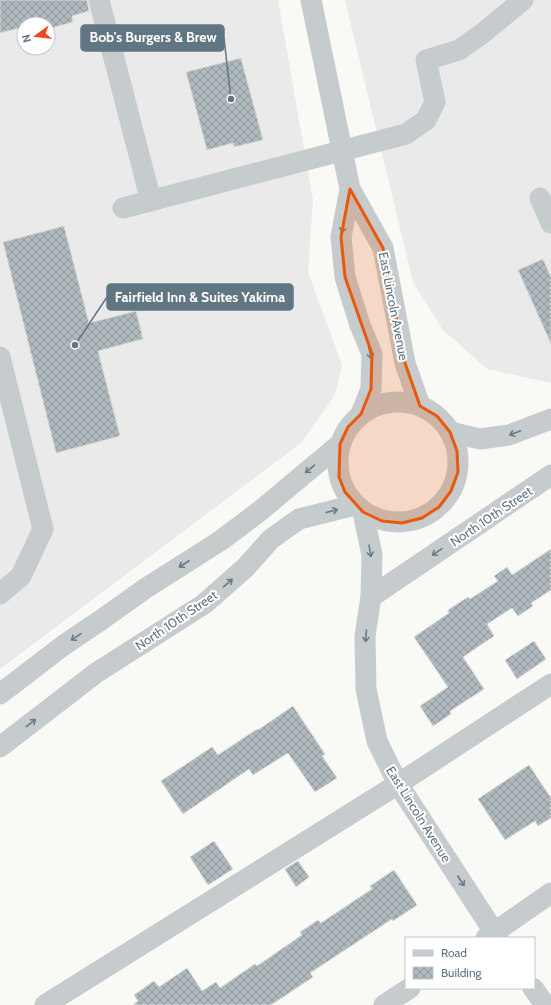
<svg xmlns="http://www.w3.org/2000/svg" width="551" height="1005" font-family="Cabin,sans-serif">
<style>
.built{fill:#e9eae9;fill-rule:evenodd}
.building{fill:url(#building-cross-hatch);stroke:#dadad8}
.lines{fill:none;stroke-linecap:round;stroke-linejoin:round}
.minor{stroke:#c6cbce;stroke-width:21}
.oneway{stroke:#667a87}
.marked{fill:#e8590c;fill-opacity:0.2;stroke:#e8590c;stroke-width:3;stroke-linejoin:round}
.labels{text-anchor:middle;stroke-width:4;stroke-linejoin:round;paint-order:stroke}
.street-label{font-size:13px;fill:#617683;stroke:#fff}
.leader{fill:none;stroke:#617683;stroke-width:1.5}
.callout-dot{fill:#617683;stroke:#fff;stroke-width:1.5}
.callout{fill:#617683;stroke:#617683;stroke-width:1.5}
.callout-label{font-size:14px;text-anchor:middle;font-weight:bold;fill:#fff}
</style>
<defs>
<pattern id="building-cross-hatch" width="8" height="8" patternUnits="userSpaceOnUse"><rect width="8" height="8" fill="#aeb8bd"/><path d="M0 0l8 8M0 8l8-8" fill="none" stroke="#919a9f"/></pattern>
</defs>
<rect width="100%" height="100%" fill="#f9f9f6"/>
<g class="built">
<path d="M0 0H278L313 200 308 272 342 365 335 395 301 443 0 669ZM24 24H48V48H24Z"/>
<polygon points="345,0 551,0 551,383 487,369 443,330 413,282"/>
</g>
<g class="building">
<polygon points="0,0 87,0 89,11 72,16 73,22 48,29 48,21 36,24 24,24 24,27 0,33"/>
<polygon points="241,58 263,140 234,147 233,143 207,150 186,72"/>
<polygon points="64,226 89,323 136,311 143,339 98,351 120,436 56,453 3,242"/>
<polygon points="543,259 551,277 551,344 518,270"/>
<polygon points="551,549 551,590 531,603 533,606 518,616 512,608 487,624 494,636 463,657 484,689 450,711 451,714 433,726 420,706 448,687 414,637 449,613 448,610 468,597 470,599 498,581 494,576 507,567 512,575"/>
<polygon points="534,641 546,659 517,679 505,660"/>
<polygon points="293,706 325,754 322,756 337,778 315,792 288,753 253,775 249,769 183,814 161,781 212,747 218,755 257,729 258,730"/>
<polygon points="529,765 551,798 551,818 538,826 535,821 505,840 478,799"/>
<polygon points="214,841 233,869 208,885 190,857"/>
<polygon points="298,861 309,877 296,887 285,869"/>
<polygon points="394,870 417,905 393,921 392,919 310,973 313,977 271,1005 133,1005 138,1001 134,995 154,981 159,987 187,968 202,991 216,982 220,988 255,964 257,966 302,935 300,932 318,920 321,923 372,889 370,886"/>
</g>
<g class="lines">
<g class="minor">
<polyline points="99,0 151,201"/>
<polyline points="311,0 350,189 383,248 405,363 420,406"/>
<polyline points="350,189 341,237 345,277 360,325 372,354 371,389 361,414"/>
<polyline points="540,198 551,223"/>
<polyline points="123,208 406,134 426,120 435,102 426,60 459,50 483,33 523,0"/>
<polyline points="0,357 43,529 21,576 0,594"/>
<circle cx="398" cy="462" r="60"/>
<polyline points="450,432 480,439 509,435 551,419"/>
<polyline points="363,512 372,555 371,597 365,636 366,689 377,741 398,784 498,938"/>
<polyline points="371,597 551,475"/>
<polyline points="0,694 64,645 101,620 146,588 220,541 260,511 340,444"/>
<polyline points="0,747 96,673 204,604 245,568 271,539 299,519 355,505"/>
<polyline points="486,938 551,893"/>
<polyline points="533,988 545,1005"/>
<polyline points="45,1005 398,784 551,684"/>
<polyline points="384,1005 410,988"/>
</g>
</g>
<defs><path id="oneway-shaft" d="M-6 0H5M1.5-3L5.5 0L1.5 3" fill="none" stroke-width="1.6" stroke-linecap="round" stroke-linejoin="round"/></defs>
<g class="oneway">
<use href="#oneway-shaft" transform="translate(343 227) rotate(100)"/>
<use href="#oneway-shaft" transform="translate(370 353) rotate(77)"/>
<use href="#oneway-shaft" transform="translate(515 433) rotate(159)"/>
<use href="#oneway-shaft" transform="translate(310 469) rotate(140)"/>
<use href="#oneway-shaft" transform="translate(332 511) rotate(-14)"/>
<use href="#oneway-shaft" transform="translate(370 551) rotate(81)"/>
<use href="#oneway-shaft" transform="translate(437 552) rotate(146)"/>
<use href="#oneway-shaft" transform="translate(184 564) rotate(147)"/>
<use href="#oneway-shaft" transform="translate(228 583) rotate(-41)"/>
<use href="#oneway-shaft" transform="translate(366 636) rotate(94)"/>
<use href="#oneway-shaft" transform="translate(76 637) rotate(146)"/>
<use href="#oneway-shaft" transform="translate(31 723) rotate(-38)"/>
<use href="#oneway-shaft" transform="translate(461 881) rotate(57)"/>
</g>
<path class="marked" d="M350 189 383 248 405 363 420 406 437 416 450 432 457 451 458 472 451 491 439 507 422 518 402 523 382 521 363 512 345 492 339 477 340 444 348 427 361 414 371 389 372 354 345 277 341 237Z"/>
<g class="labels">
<g class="street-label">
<text transform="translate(394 306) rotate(79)" y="5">East Lincoln Avenue</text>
<text transform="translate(491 516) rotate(-34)" y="5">North 10th Street</text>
<text transform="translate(176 620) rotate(-34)" y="5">North 10th Street</text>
<text transform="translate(419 814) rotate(58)" y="5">East Lincoln Avenue</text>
</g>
</g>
<path class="leader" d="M231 99L224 38M75 345L107 297"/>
<g class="callout-dot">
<circle cx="231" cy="99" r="4"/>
<circle cx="75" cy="345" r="4"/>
</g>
<g class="callout">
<rect x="81" y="25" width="143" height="26" rx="4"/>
<rect x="107" y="284" width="186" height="26" rx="4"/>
</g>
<g class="callout-label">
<text x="153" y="42">Bob's Burgers &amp; Brew</text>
<text x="200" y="302">Fairfield Inn &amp; Suites Yakima</text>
</g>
<rect x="405" y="937" width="130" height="52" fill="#ffffff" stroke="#c0c8cd"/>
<rect x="413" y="950" width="20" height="6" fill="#c6cbce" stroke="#c0c8cd"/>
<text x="441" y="957" font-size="12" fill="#617683">Road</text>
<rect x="413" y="967" width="20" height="12" fill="url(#building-cross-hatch)" stroke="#c0c8cd"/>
<text x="441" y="977" font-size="12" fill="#617683">Building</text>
<g transform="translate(36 36) rotate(255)"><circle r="19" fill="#ffffff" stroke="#c0c8cd"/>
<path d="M0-3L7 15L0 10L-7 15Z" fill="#ef471f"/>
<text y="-6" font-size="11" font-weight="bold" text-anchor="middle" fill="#617683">N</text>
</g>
</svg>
